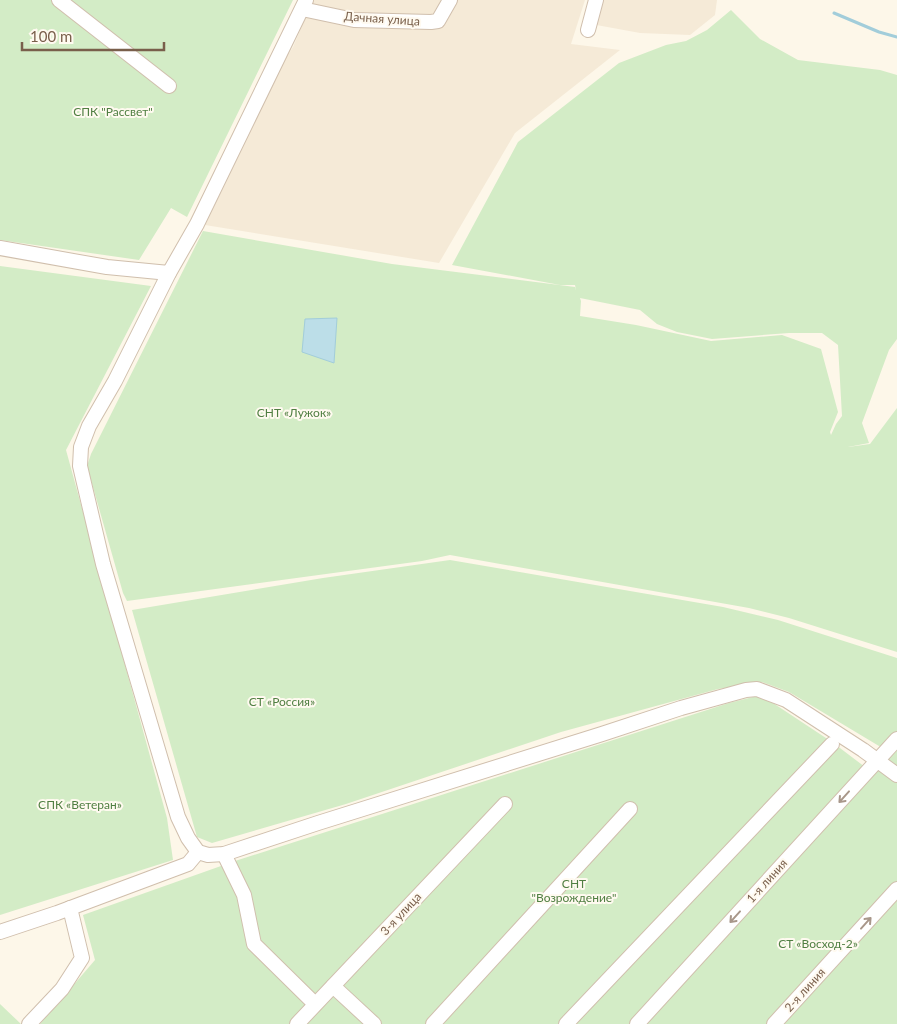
<svg xmlns="http://www.w3.org/2000/svg" width="897" height="1024" font-family="Lato,sans-serif">
<style>
.residential{fill:#f5ead7}
.green{fill:#d3ecc6;fill-rule:evenodd}
.water{fill:#bcdee8;stroke:#a2cdda}
.lines{fill:none;stroke-linecap:round;stroke-linejoin:round}
.stream{stroke:#a2cdda;stroke-width:3}
.minor-casing{stroke:#d0bfad;stroke-width:16}
.minor{stroke:#fff;stroke-width:14}
.oneway{stroke:#a8978a}
.labels{text-anchor:middle;stroke-width:4;stroke-linejoin:round;paint-order:stroke}
.street-label{font-size:12px;fill:#795f4b;stroke:#fffaf0}
.park-label{font-size:12px;fill:#507f42;stroke:#fffaf0}
</style>
<rect width="100%" height="100%" fill="#fdf7e9"/>
<g class="residential">
<polygon points="313,0 585,0 571,44 620,50 515,133 439,263 205,225 286,58 293,47"/>
<polygon points="597,0 717,0 715,15 690,35 640,33 591,24"/>
</g>
<g class="green">
<polygon points="0,0 293,0 187,217 171,208 139,260 0,240"/>
<path d="M731 10 760 39 798 60 880 70 897 75V339L889 350 862 423 869 443 848 447 870 444 897 408V652L789 618 749 608 450 555 422 561 127 601 123 593 87 466 91 454 203 231 392 264 575 287 576 290 575 285H560L452 265 518 142 619 63 666 45 686 41 707 30ZM580 298 640 310 657 324 677 332 712 339 789 333H822L838 345 842 416 836 424 831 435 830 432 838 412 821 349 782 335 711 341 636 325 580 316 581 301Z"/>
<polygon points="0,266 151,286 66,450 167,818 173,860 0,915"/>
<polygon points="450,560 723,607 778,620 897,658 897,734 884,749 789,692 762,682 718,689 561,732 346,804 212,843 197,837 132,610 323,578"/>
<polygon points="761,695 832,742 865,767 631,1024 40,1024 95,960 83,915 235,861 729,703"/>
<polygon points="897,739 897,1024 639,1024"/>
<polygon points="0,1004 21,1024 0,1024"/>
</g>
<polygon class="water" points="337,318 334,363 302,352 305,319"/>
<g class="lines">
<polyline class="stream" points="834,13 879,32 897,37"/>
<defs>
<g id="minor">
<polyline points="59,0 169,86"/>
<polyline points="306,0 197,224 169,273 115,381 89,426 81,447 80,466 103,564 178,817 188,838 198,852 208,855 224,854 318,823 602,734 681,708 746,690 757,689 786,700 863,750 897,775"/>
<polyline points="302,9 354,20 431,22 438,21 450,0"/>
<polyline points="588,30 596,0"/>
<polyline points="0,248 107,267 169,273"/>
<polyline points="224,854 244,895 254,944 315,1004"/>
<polyline points="0,932 57,913 188,864 198,852"/>
<polyline points="333,986 374,1024"/>
<polyline points="29,1024 62,989 82,958 70,908"/>
<polyline points="297,1024 505,804"/>
<polyline points="433,1024 630,809"/>
<polyline points="566,1024 832,744"/>
<polyline points="637,1024 897,739"/>
<polyline points="774,1024 897,889"/>
</g>
</defs>
<use href="#minor" class="minor-casing"/>
<use href="#minor" class="minor"/>
</g>
<defs><path id="oneway-shaft" d="M-6 0H5M1.5-3L5.5 0L1.5 3" fill="none" stroke-width="1.6" stroke-linecap="round" stroke-linejoin="round" transform="scale(1.25)"/></defs>
<g class="oneway">
<use href="#oneway-shaft" transform="translate(844 797) rotate(132)"/>
<use href="#oneway-shaft" transform="translate(735 917) rotate(132)"/>
<use href="#oneway-shaft" transform="translate(866 923) rotate(-48)"/>
</g>
<g class="labels">
<g class="street-label">
<text transform="translate(382 19) rotate(4)" y="4">Дачная улица</text>
<text transform="translate(767 881) rotate(-48)" y="4">1-я линия</text>
<text transform="translate(401 914) rotate(-47)" y="4">3-я улица</text>
<text transform="translate(805 990) rotate(-48)" y="4">2-я линия</text>
</g>
<g class="park-label">
<text x="113" y="116">СПК "Рассвет"</text>
<text x="294" y="417">СНТ «Лужок»</text>
<text x="282" y="706">СТ «Россия»</text>
<text x="80" y="809">СПК «Ветеран»</text>
<text x="574" y="888">СНТ<tspan x="574" dy="14">"Возрождение"</tspan></text>
<text x="818" y="948">СТ «Восход-2»</text>
</g>
</g>
<path d="M22 42v8h142v-8" fill="none" stroke="#795f4b" stroke-width="2.5"/>
<text x="30" y="42" font-size="15" fill="#795f4b" stroke="#fffaf0" stroke-width="4" paint-order="stroke">100 m</text>
</svg>
